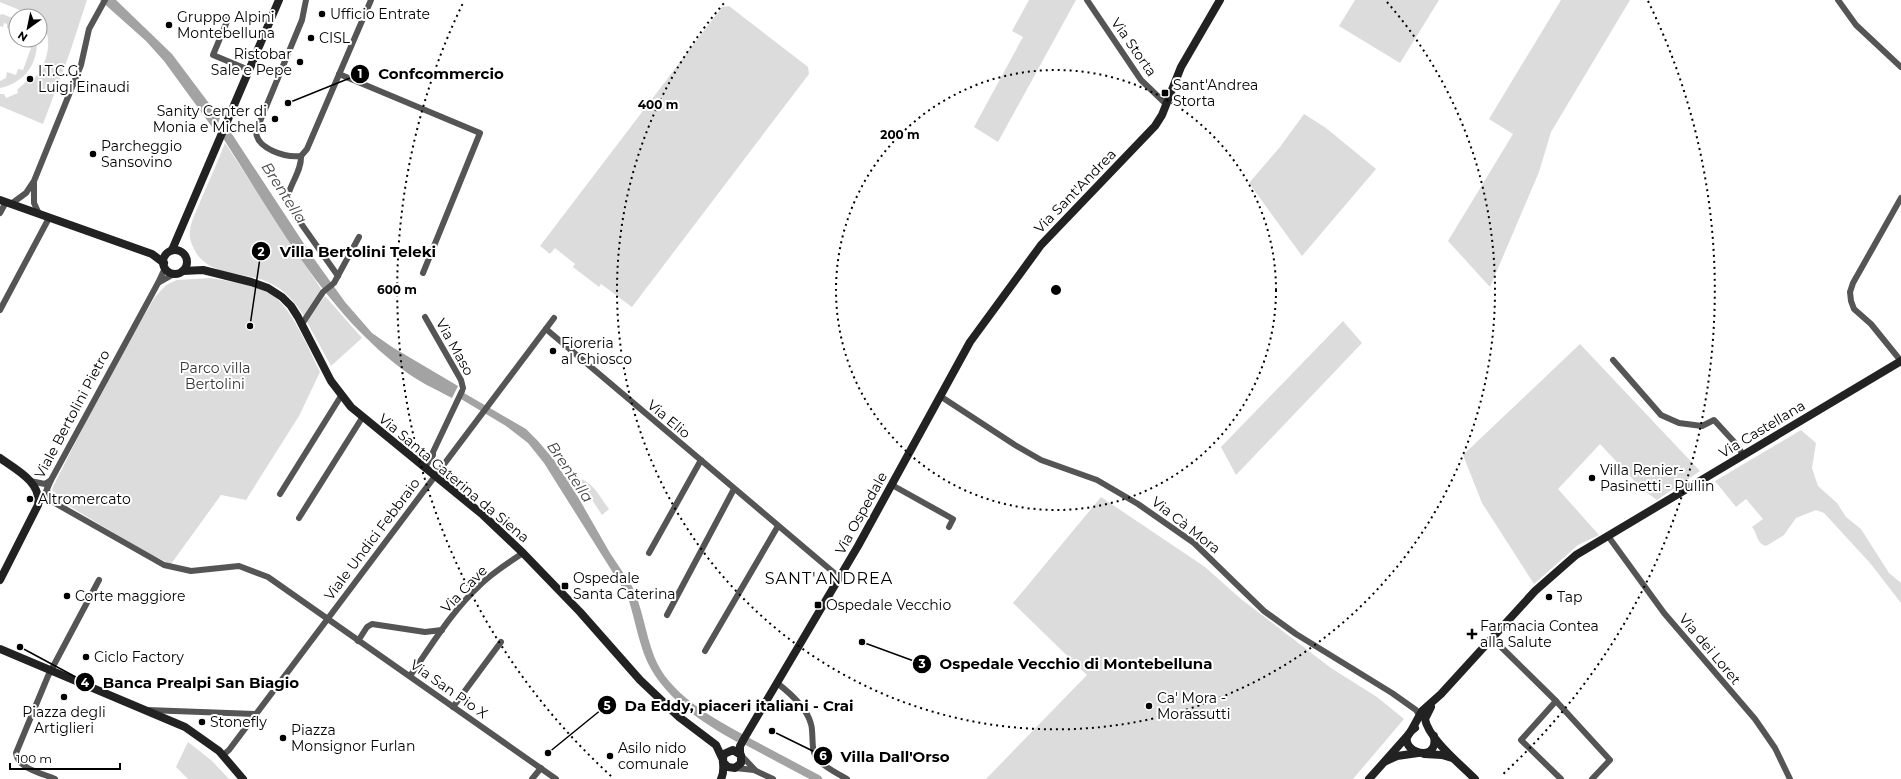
<svg xmlns="http://www.w3.org/2000/svg" width="1901" height="779" font-family="Montserrat,sans-serif">
<style>
.green{fill:#dcdcdc}
.water{fill:#a3a3a3}
.lines{fill:none;stroke-linecap:round;stroke-linejoin:round}
.canal{stroke:#a3a3a3;stroke-width:8}
.street{stroke:#555;stroke-width:6}
.secondary{stroke:#222;stroke-width:8}
.ring{fill:none;stroke:#000;stroke-width:2;stroke-dasharray:2 4}
.poi-dot{fill:#000;stroke:#fff;stroke-width:1.5}
.labels{text-anchor:middle;stroke-width:4;stroke-linejoin:round;paint-order:stroke}
.poi-label{font-size:14px;fill:#000;stroke:#fff;text-anchor:start}
.street-label{font-size:14px;fill:#000;stroke:#fff}
.park-label{font-size:14px;fill:#333;stroke:#fff}
.water-label{font-size:15px;font-style:italic;fill:#444;stroke:#fff}
.quarter-label{font-size:16px;letter-spacing:1px;fill:#000;stroke:#fff}
.centre{fill:#000;stroke:#fff;stroke-width:2}
.ring-label{font-size:12px;text-anchor:middle;font-weight:bold;fill:#000;stroke:#fff;stroke-width:4;stroke-linejoin:round;paint-order:stroke}
.leader{fill:none;stroke:#000;stroke-width:1.5}
.callout-dot{fill:#000;stroke:#fff;stroke-width:1.5}
.mark-label{font-size:12px;text-anchor:middle;font-weight:bold;fill:#fff}
.callout-label{font-size:15px;text-anchor:middle;font-weight:bold;fill:#000;stroke:#fff;stroke-width:4;stroke-linejoin:round;paint-order:stroke}
</style>
<rect width="100%" height="100%" fill="#fff"/>
<g class="green">
<path d="M0 0H87L70 52 43 124 0 106V94H4L6 98 18 93 17 90 30 78 33 80C45 67 52 48 46 30 44 25 40 22 40 16H34L0 2Z"/>
<polygon points="1029,0 1076,0 998,142 974,127 1023,37 1012,31"/>
<polygon points="1355,0 1439,0 1400,63 1339,26"/>
<polygon points="1561,0 1630,0 1551,132 1539,172 1490,287 1448,241 1513,134 1489,119"/>
<polygon points="729,6 808,67 809,74 632,307 601,284 599,287 573,267 575,264 555,248 550,254 540,246 722,7"/>
<polygon points="2,14 16,19 16,31 7,28 7,24 4,23 3,27 0,26 0,15"/>
<path d="M27 40H37C38 64 24 83 0 88V81L6 78 7 72 16 75 18 69 23 70 31 48 25 45Z"/>
<polygon points="1304,114 1326,128 1376,169 1302,256 1249,183 1280,147"/>
<path d="M225 143 321 289 304 316C294 300 282 287 263 280 240 272 206 275 194 249 191 243 189 238 190 231 191 220 198 208 202 197 210 179 218 161 225 143Z"/>
<path d="M211 278C232 282 255 284 273 296 292 308 310 352 320 372L299 416 246 500 221 495 171 564 149 554 79 512 56 497 52 489 108 377 155 297 166 285 177 280Z"/>
<polygon points="325,296 362,338 331,366 307,322"/>
<polygon points="1343,321 1362,343 1236,475 1221,447"/>
<polygon points="1580,344 1700,471 1657,500 1642,489 1600,444 1558,489 1599,535 1578,545 1534,584 1482,503 1463,455"/>
<path d="M1801 430 1816 443 1812 468 1818 486 1837 503 1846 517 1861 529 1889 573 1901 583V603L1870 563 1824 513 1816 510 1796 518 1784 535 1766 546C1756 543 1758 534 1752 527L1763 519 1746 499 1736 507 1715 481Z"/>
<path d="M564 477C591 476 595 490 609 509L602 515 579 480 567 483Z"/>
<polygon points="1101,497 1205,567 1241,599 1331,668 1377,697 1404,719 1353,779 986,779 1087,675 1013,603"/>
<polygon points="188,742 211,760 229,779 188,779 176,767"/>
</g>
<g class="water">
<polygon points="100,0 116,0 172,54 220,118 215,131 164,61 146,41"/>
<path d="M228 128 312 256 345 302 372 333 392 347 458 386 452 398C435 389 417 381 402 369 324 310 275 219 223 138Z"/>
<path d="M464 393 526 429 538 441 554 460 578 497 610 553 632 586C643 609 645 633 654 656 668 693 710 716 742 734L737 742C700 721 660 696 644 654 637 635 634 615 627 595L544 463 528 443 506 426 461 399Z"/>
</g>
<g class="lines">
<polyline class="canal" points="737,736 818,779"/>
<g class="street">
<path d="M306 0 302 20 256 131C256 149 286 158 301 156L307 149 371 0"/>
<polyline points="1087,0 1141,80 1166,104"/>
<polyline points="1838,0 1856,25 1901,67"/>
<polyline points="228,19 213,55 249,70"/>
<polyline points="339,74 480,133 423,273"/>
<path d="M301 156C302 174 285 188 288 205L338 276"/>
<polyline points="34,183 34,203 39,214"/>
<polyline points="1901,198 1853,283 1850,292 1851,301 1854,309 1871,324 1901,361"/>
<polyline points="11,204 26,193 34,181 81,65 89,29 105,0"/>
<polyline points="0,213 6,202"/>
<polyline points="165,268 158,283 174,274"/>
<polyline points="0,310 49,218"/>
<polyline points="425,317 461,380 463,388"/>
<polyline points="302,324 323,292 334,283 359,237"/>
<polyline points="546,329 839,577"/>
<polyline points="1613,360 1661,415 1679,423 1702,426 1714,420 1737,445 1743,455"/>
<polyline points="940,396 1015,445 1041,460 1097,480 1138,504 1194,543 1264,611 1296,634 1392,693 1416,710 1419,715"/>
<polyline points="425,467 433,455 433,452 462,391"/>
<polyline points="30,481 45,484 51,480"/>
<polyline points="892,485 953,519 949,527"/>
<polyline points="47,489 48,495 53,502 164,565 191,571 239,566 268,577 556,779"/>
<polyline points="280,494 341,396"/>
<polyline points="38,505 44,496 51,480 158,283"/>
<polyline points="299,518 362,418"/>
<polyline points="1608,536 1664,613 1755,719 1775,748 1790,779"/>
<polyline points="649,553 701,460"/>
<polyline points="667,615 734,489"/>
<polyline points="1492,638 1556,701 1610,760 1592,779"/>
<polyline points="358,641 367,627 372,624 425,632 442,630"/>
<polyline points="705,651 778,526"/>
<path d="M410 676C431 646 452 611 479 586 492 573 508 563 523 553"/>
<path d="M777 683C790 693 807 708 811 724 814 734 810 752 818 760 826 768 838 774 847 779"/>
<polyline points="1556,701 1521,740 1561,779"/>
<polyline points="453,707 501,642"/>
<polyline points="147,710 255,714"/>
<polyline points="223,755 229,750 554,318"/>
<polyline points="741,755 755,770"/>
<polyline points="735,768 754,770 773,779"/>
<path d="M55 779C42 773 18 769 16 753L48 676 99 580"/>
<polyline points="532,779 541,768"/>
</g>
<g class="secondary">
<polyline points="0,200 152,254 164,263"/>
<polyline points="172,250 279,0"/>
<circle cx="175" cy="262" r="12"/>
<polyline points="183,271 203,270 251,282 268,288 282,297 291,306 298,317 331,381 351,407 483,515 523,553 580,612 640,680 679,717 716,745 723,760"/>
<path d="M0 458C15 469 42 482 38 505L0 580"/>
<polyline points="0,649 185,727 219,751 243,779"/>
<path d="M1431 707 1425 719C1428 738 1461 765 1475 779"/>
<path d="M1415 728C1387 747 1440 769 1434 736"/>
<polyline points="1411,731 1422,711 1441,694 1535,591 1576,555 1901,361"/>
<polyline points="740,754 740,746 745,737 858,546 970,342 1041,245 1155,126 1162,115 1181,67 1220,0"/>
<polyline points="1424,754 1442,755 1452,758"/>
<polyline points="1386,761 1397,756 1418,753"/>
<path d="M721 779C726 770 721 762 724 754L733 750 741 755V763L735 768 728 767 723 762"/>
<polyline points="1369,779 1409,734"/>
</g>
</g>
<g class="ring">
<circle cx="1056" cy="290" r="220"/>
<path d="M1387 2A439 439 0 1 1 725 2"/>
<path d="M611 776A659 659 0 0 1 464 1M1648 1A659 659 0 0 1 1501 776"/>
</g>
<g class="poi-dot">
<circle cx="322" cy="14" r="4"/>
<circle cx="169" cy="25" r="4"/>
<circle cx="311" cy="38" r="4"/>
<circle cx="300" cy="62" r="4"/>
<circle cx="30" cy="79" r="4"/>
<rect x="1161" y="89" width="8" height="8" rx="2"/>
<circle cx="275" cy="119" r="4"/>
<circle cx="93" cy="154" r="4"/>
<circle cx="553" cy="351" r="4"/>
<circle cx="1592" cy="478" r="4"/>
<circle cx="30" cy="499" r="4"/>
<rect x="561" y="582" width="8" height="8" rx="2"/>
<circle cx="67" cy="596" r="4"/>
<circle cx="1549" cy="597" r="4"/>
<rect x="814" y="601" width="8" height="8" rx="2"/>
<path d="M1470 628h4v4h4v4h-4v4h-4v-4h-4v-4h4z"/>
<circle cx="86" cy="657" r="4"/>
<circle cx="64" cy="697" r="4"/>
<circle cx="1149" cy="706" r="4"/>
<circle cx="202" cy="722" r="4"/>
<circle cx="283" cy="738" r="4"/>
<circle cx="610" cy="756" r="4"/>
</g>
<g class="labels">
<g class="poi-label">
<text x="330" y="19">Ufficio Entrate</text>
<text x="177" y="22">Gruppo Alpini<tspan x="177" dy="16">Montebelluna</tspan></text>
<text x="319" y="43">CISL</text>
<text x="292" y="59" text-anchor="end">Ristobar<tspan x="292" dy="16">Sale e Pepe</tspan></text>
<text x="38" y="76">I.T.C.G.<tspan x="38" dy="16">Luigi Einaudi</tspan></text>
<text x="1173" y="90">Sant'Andrea<tspan x="1173" dy="16">Storta</tspan></text>
<text x="267" y="116" text-anchor="end">Sanity Center di<tspan x="267" dy="16">Monia e Michela</tspan></text>
<text x="101" y="151">Parcheggio<tspan x="101" dy="16">Sansovino</tspan></text>
<text x="561" y="348">Fioreria<tspan x="561" dy="16">al Chiosco</tspan></text>
<text x="1600" y="475">Villa Renier-<tspan x="1600" dy="16">Pasinetti - Pullin</tspan></text>
<text x="38" y="504">Altromercato</text>
<text x="573" y="583">Ospedale<tspan x="573" dy="16">Santa Caterina</tspan></text>
<text x="75" y="601">Corte maggiore</text>
<text x="1557" y="602">Tap</text>
<text x="826" y="610">Ospedale Vecchio</text>
<text x="1480" y="631">Farmacia Contea<tspan x="1480" dy="16">alla Salute</tspan></text>
<text x="94" y="662">Ciclo Factory</text>
<text x="1157" y="703">Ca' Mora -<tspan x="1157" dy="16">Morassutti</tspan></text>
<text x="64" y="717" text-anchor="middle">Piazza degli<tspan x="64" dy="16">Artiglieri</tspan></text>
<text x="210" y="727">Stonefly</text>
<text x="291" y="735">Piazza<tspan x="291" dy="16">Monsignor Furlan</tspan></text>
<text x="618" y="753">Asilo nido<tspan x="618" dy="16">comunale</tspan></text>
</g>
<g class="street-label">
<text transform="translate(1134 47) rotate(55)" y="5">Via Storta</text>
<text transform="translate(1075 191) rotate(-46)" y="5">Via Sant'Andrea</text>
<text transform="translate(455 347) rotate(61)" y="5">Via Maso</text>
<text transform="translate(72 414) rotate(-62)" y="5">Viale Bertolini Pietro</text>
<text transform="translate(669 419) rotate(40)" y="5">Via Elio</text>
<text transform="translate(1762 429) rotate(-31)" y="5">Via Castellana</text>
<text transform="translate(454 478) rotate(40)" y="5">Via Santa Caterina da Siena</text>
<text transform="translate(861 513) rotate(-61)" y="5">Via Ospedale</text>
<text transform="translate(1186 525) rotate(38)" y="5">Via Cà Mora</text>
<text transform="translate(372 539) rotate(-53)" y="5">Viale Undici Febbraio</text>
<text transform="translate(464 589) rotate(-46)" y="5">Via Cave</text>
<text transform="translate(1710 649) rotate(50)" y="5">Via dei Loret</text>
<text transform="translate(449 689) rotate(35)" y="5">Via San Pio X</text>
</g>
<g class="park-label">
<text x="215" y="373">Parco villa<tspan x="215" dy="16">Bertolini</tspan></text>
</g>
<g class="water-label">
<text transform="translate(284 193) rotate(57)" y="5">Brentella</text>
<text transform="translate(570 472) rotate(56)" y="5">Brentella</text>
</g>
<g class="quarter-label">
<text x="829" y="584">SANT'ANDREA</text>
</g>
</g>
<circle cx="1056" cy="290" r="6" class="centre"/>
<g class="ring-label">
<text x="658" y="109">400 m</text>
<text x="900" y="139">200 m</text>
<text x="397" y="294">600 m</text>
</g>
<path class="leader" d="M288 103L360 74M250 326L261 251M862 642L922 664M20 647L85 682M548 753L607 705M772 731L823 756"/>
<g class="callout-dot">
<circle cx="288" cy="103" r="4"/>
<circle cx="250" cy="326" r="4"/>
<circle cx="862" cy="642" r="4"/>
<circle cx="20" cy="647" r="4"/>
<circle cx="548" cy="753" r="4"/>
<circle cx="772" cy="731" r="4"/>
<circle cx="360" cy="74" r="10"/>
<circle cx="261" cy="251" r="10"/>
<circle cx="922" cy="664" r="10"/>
<circle cx="85" cy="682" r="10"/>
<circle cx="607" cy="705" r="10"/>
<circle cx="823" cy="756" r="10"/>
</g>
<g class="mark-label">
<text x="360" y="78">1</text>
<text x="261" y="256">2</text>
<text x="922" y="668">3</text>
<text x="85" y="687">4</text>
<text x="607" y="710">5</text>
<text x="823" y="760">6</text>
</g>
<g class="callout-label">
<text x="441" y="79">Confcommercio</text>
<text x="358" y="257">Villa Bertolini Teleki</text>
<text x="1076" y="669">Ospedale Vecchio di Montebelluna</text>
<text x="201" y="688">Banca Prealpi San Biagio</text>
<text x="739" y="711">Da Eddy, piaceri italiani - Crai</text>
<text x="895" y="762">Villa Dall'Orso</text>
</g>
<g transform="translate(28 28) rotate(213)"><circle r="19" fill="#ffffff" stroke="#999999"/>
<path d="M0-3L7 15L0 10L-7 15Z" fill="#000000"/>
<text y="-6" font-size="11" font-weight="bold" text-anchor="middle" fill="#000000">N</text>
</g>
<path d="M10 763v6h110v-6" fill="none" stroke="#000000" stroke-width="2"/>
<text x="16" y="763" font-size="12" fill="#000000" stroke="#ffffff" stroke-width="3" paint-order="stroke">100 m</text>
</svg>
